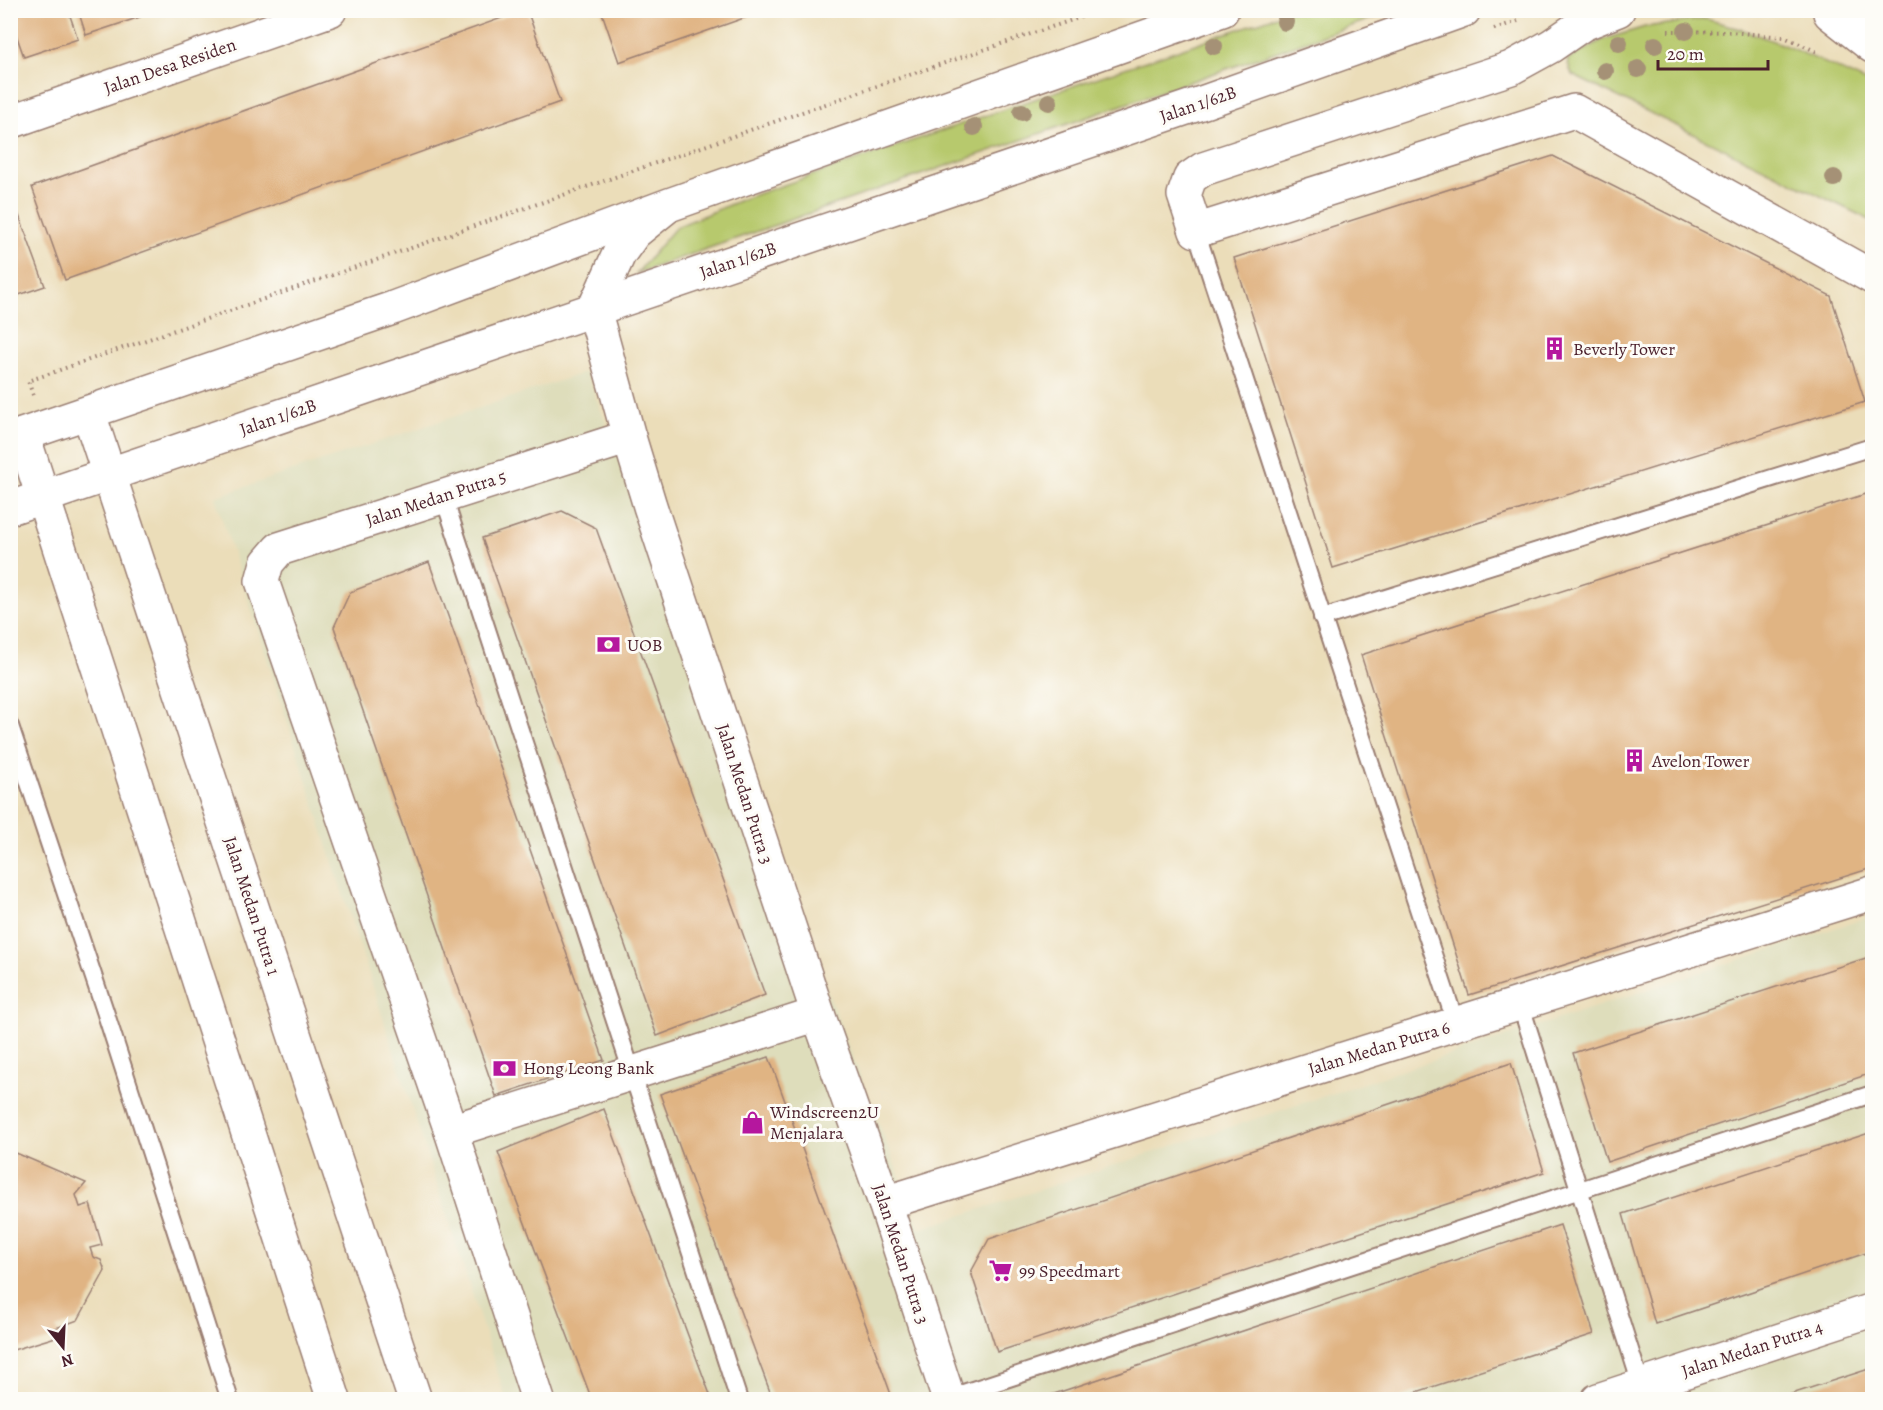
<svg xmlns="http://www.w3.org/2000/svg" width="1883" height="1410" font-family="Alegreya,serif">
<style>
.built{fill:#deddbb}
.green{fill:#b7c96d;stroke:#80744c;stroke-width:1.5}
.building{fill:#e0b483}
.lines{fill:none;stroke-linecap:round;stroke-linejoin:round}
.service-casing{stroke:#9a7e72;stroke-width:20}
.minor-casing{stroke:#9a7e72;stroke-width:36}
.tertiary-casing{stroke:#9a7e72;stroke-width:36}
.secondary-casing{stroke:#9a7e72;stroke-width:36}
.path{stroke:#9a7e72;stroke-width:4;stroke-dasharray:1.5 4.5;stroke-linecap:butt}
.service{stroke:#fff;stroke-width:16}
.minor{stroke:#fff;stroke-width:33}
.tertiary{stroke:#fff;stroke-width:33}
.secondary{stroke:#fff;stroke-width:33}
.tree{fill:#a59176}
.labels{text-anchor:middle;stroke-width:6;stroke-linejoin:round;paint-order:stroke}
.street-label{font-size:18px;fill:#4a1f2b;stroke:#fdfcf7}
.poi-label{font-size:18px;fill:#4a1f2b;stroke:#fdfcf7;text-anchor:start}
</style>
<rect width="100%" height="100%" fill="#fdfcf7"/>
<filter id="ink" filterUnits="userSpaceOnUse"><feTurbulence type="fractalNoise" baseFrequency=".0167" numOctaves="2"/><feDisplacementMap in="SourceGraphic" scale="12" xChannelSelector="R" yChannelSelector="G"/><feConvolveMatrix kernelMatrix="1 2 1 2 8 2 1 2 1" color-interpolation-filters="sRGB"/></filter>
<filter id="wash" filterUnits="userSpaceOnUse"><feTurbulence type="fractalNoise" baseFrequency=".008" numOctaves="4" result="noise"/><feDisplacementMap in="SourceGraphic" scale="24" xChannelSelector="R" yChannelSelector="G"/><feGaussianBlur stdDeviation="1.35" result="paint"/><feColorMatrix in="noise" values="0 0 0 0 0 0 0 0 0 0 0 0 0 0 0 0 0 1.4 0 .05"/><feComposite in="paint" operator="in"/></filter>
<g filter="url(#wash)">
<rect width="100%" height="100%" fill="#ebddb9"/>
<polygon class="built" points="586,372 920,1229 1872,916 1872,1399 506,1399 215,497"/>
<g class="green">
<polygon points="1291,11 1394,11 637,273 676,227 743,199"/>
<path d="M1706 19C1764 34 1818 59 1872 85V221L1572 75 1567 60 1602 40 1645 27Z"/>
</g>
<g id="blocks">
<g class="building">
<polygon points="10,10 68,10 78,39 24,57 10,17"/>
<polygon points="78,10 138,10 140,17 86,35"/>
<polygon points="524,10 527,10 560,102 65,280 32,187"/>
<polygon points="601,10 764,10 764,11 619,62"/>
<polygon points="1553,156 1831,296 1865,402 1333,568 1234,258"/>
<polygon points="10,191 45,286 10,298"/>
<polygon points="1872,492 1872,868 1469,995 1361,655"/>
<polygon points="562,511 596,528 765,995 657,1036 482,538"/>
<polygon points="429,562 604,1060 496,1096 334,627 350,592"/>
<polygon points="1872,956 1872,1073 1607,1162 1573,1053"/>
<polygon points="769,1057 893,1400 773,1400 660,1094"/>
<polygon points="1511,1063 1544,1172 997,1352 971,1272 989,1239"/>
<polygon points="604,1109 712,1400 592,1400 498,1152"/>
<polygon points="1872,1132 1872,1251 1655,1324 1623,1214"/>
<polygon points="16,1153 86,1183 76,1195 80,1207 90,1204 102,1245 90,1248 93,1257 101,1260 105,1271 78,1320 56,1328 59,1336 10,1351 10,1163"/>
<polygon points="1560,1225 1594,1334 1392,1400 1036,1400"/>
<polygon points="1872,1368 1872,1400 1776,1400 1776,1399"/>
</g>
</g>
</g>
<g filter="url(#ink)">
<use href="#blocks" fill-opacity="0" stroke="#9a7e72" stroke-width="1.5"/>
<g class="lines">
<defs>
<g id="service">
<polyline points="1196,231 1456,1024"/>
<polyline points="443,495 739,1400"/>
<polyline points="1322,618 1872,447"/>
<polyline points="10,726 105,1011 230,1400"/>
<polyline points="1520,1003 1643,1391"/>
<polyline points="948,1398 1872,1094"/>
</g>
<g id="minor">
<polyline points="1618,10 1583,24 1551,46 1511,68 1203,169 1190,178 1184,195 1196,231 1574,111 1872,277"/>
<polyline points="10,122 330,10"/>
<polyline points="665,208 634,233 619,254 594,309 629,437 650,506 818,1014 885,1203 949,1400"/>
<polyline points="451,1131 818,1014"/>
<polyline points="885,1203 1872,893"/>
<polyline points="538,1400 451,1131 262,581 267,563 279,549 629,437"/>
<polyline points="1598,1400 1872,1310"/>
</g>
<g id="tertiary">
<polyline points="89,414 415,1400"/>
<polyline points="23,435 334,1400"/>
</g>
<g id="secondary">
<polyline points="1830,13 1872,46"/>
<polyline points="10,439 393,308 669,205 1222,10"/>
<polyline points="10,508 1207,101 1464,10"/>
</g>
</defs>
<use href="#service" class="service-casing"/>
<use href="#minor" class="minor-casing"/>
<use href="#tertiary" class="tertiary-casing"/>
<use href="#secondary" class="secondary-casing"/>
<g class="path">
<polyline points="1494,29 1518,21"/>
<polyline points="1668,31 1730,32 1784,37 1820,53"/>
<polyline points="33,395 28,381 903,77 1102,10"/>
</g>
<use href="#service" class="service"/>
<use href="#minor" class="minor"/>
<use href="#tertiary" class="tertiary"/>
<use href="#secondary" class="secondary"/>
</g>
<g class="tree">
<circle cx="1285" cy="22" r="9"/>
<circle cx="1686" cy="31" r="9"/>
<circle cx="1619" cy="43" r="9"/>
<circle cx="1655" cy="45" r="9"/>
<circle cx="1214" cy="46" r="9"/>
<circle cx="1638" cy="69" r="9"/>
<circle cx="1605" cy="71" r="9"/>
<circle cx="1049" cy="102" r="9"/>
<circle cx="1022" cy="112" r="9"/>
<circle cx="974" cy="127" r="9"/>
<circle cx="1834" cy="178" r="9"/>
</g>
</g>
<defs>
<symbol id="building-bare" viewBox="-9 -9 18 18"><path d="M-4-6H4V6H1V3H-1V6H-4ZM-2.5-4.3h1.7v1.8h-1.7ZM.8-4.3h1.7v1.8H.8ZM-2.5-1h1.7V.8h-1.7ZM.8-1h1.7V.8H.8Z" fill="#b5179e" stroke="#fdfcf7" stroke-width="2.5" paint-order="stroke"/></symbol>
<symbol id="bank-bare" viewBox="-9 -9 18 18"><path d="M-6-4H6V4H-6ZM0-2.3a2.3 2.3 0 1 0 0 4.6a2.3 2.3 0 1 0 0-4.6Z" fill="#b5179e" stroke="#fdfcf7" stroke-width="2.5" paint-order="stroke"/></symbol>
<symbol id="shop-bare" viewBox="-9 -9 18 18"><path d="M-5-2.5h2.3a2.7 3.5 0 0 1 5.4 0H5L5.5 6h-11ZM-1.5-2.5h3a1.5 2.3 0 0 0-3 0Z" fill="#b5179e" stroke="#fdfcf7" stroke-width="2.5" paint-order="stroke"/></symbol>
<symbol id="supermarket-bare" viewBox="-9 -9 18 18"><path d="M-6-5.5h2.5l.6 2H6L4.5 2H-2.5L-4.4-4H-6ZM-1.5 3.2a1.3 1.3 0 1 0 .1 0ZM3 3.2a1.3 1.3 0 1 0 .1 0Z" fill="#b5179e" stroke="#fdfcf7" stroke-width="2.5" paint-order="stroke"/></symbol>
</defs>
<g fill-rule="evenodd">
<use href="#building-bare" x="1538" y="332" width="33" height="33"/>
<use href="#bank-bare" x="592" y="628" width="33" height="33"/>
<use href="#building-bare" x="1618" y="744" width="33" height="33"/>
<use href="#bank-bare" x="488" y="1052" width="33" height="33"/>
<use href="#shop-bare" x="736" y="1106" width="33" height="33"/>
<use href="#supermarket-bare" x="984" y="1254" width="33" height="33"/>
</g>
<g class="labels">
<g class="street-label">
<text transform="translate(170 66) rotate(-19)" y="6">Jalan Desa Residen</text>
<text transform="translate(1198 104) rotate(-19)" y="6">Jalan 1/62B</text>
<text transform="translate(738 260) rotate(-19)" y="6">Jalan 1/62B</text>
<text transform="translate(278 417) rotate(-19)" y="6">Jalan 1/62B</text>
<text transform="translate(436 498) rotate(-18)" y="6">Jalan Medan Putra 5</text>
<text transform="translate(745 794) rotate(72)" y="6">Jalan Medan Putra 3</text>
<text transform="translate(252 906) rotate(72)" y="6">Jalan Medan Putra 1</text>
<text transform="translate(1379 1048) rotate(-17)" y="6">Jalan Medan Putra 6</text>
<text transform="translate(901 1254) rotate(72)" y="6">Jalan Medan Putra 3</text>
<text transform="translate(1752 1349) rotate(-18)" y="6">Jalan Medan Putra 4</text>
</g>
<g class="poi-label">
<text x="1573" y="355">Beverly Tower</text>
<text x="627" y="651">UOB</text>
<text x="1652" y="767">Avelon Tower</text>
<text x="523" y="1074">Hong Leong Bank</text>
<text x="770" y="1118">Windscreen2U<tspan x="770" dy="21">Menjalara</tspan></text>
<text x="1019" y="1277">99 Speedmart</text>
</g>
</g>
<rect width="1883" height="1410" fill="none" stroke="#fdfcf7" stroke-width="36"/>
<g transform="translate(63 1347) rotate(162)" stroke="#fdfcf7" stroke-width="4.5" paint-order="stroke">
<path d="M0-4.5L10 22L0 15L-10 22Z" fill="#4a1f2b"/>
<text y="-9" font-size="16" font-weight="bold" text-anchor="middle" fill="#4a1f2b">N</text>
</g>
<path d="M1658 60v9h110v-9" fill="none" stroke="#4a1f2b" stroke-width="3"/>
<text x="1667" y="60" font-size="18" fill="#4a1f2b" stroke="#fdfcf7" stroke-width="4.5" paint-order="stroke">20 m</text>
</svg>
